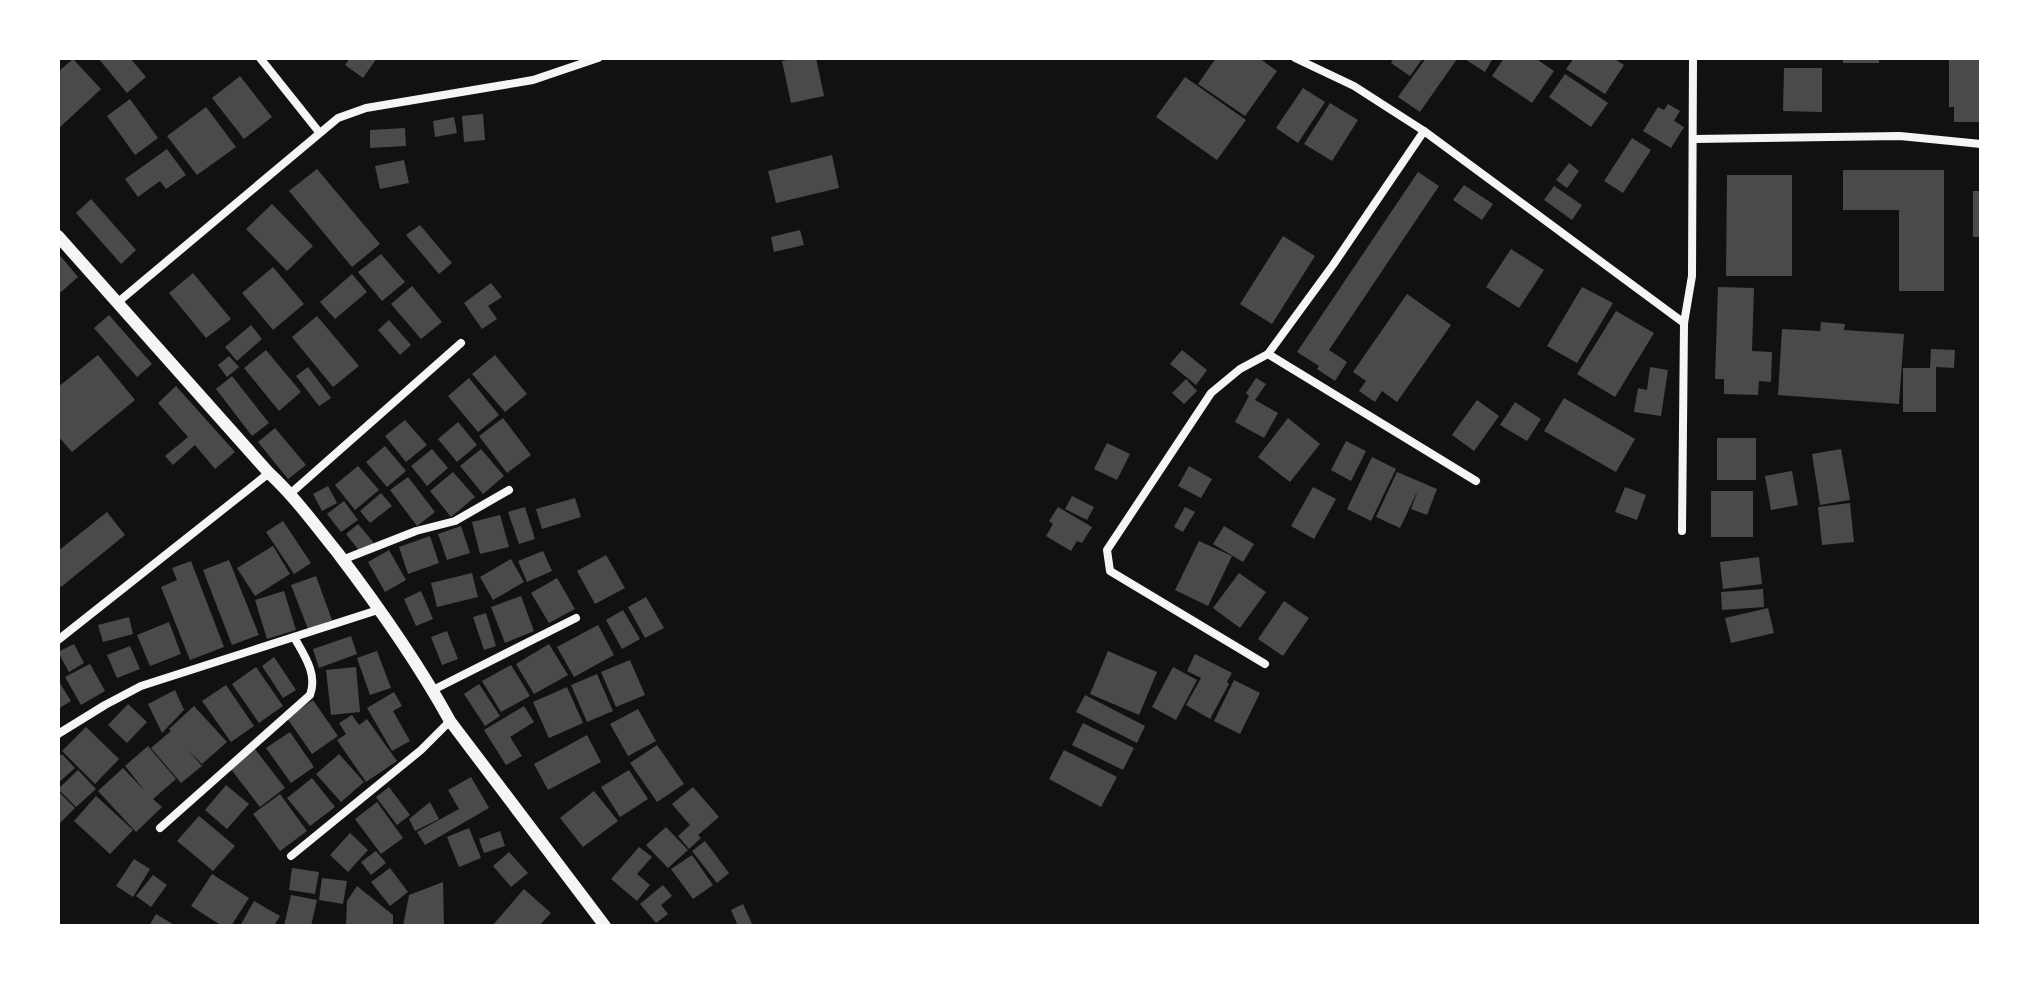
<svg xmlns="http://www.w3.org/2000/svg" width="2039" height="984" font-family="Jost,sans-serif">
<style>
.building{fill:#4a4a4a}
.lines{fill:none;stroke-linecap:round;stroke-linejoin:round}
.minor{stroke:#f5f5f5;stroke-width:8}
.tertiary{stroke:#f5f5f5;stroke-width:12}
</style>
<rect width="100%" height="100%" fill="#111"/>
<g class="building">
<polygon points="98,58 130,58 146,77 127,93"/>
<polygon points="350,58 377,58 363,78 345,65"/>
<polygon points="798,58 816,58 824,96 791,103 782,61"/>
<polygon points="1216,58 1259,58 1277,71 1245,116 1198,84"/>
<polygon points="1394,58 1423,58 1410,76 1391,63"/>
<polygon points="1426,58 1457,59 1420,112 1398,97"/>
<polygon points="1463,58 1493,58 1485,72"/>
<polygon points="1504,58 1535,58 1554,71 1532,103 1492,76"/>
<polygon points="1574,58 1613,58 1624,65 1605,94 1566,69"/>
<rect x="1843" y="58" width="36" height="5"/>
<polygon points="1949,58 1981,58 1981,122 1954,122 1954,107 1949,107"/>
<polygon points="73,59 101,89 58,129 58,72"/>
<polygon points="1784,68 1822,68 1822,112 1783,111"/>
<polygon points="1565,74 1608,103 1591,127 1549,97"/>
<polygon points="240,76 272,117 244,139 212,98"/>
<polygon points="1185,77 1246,120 1217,160 1156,117"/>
<polygon points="1303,88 1325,102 1298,143 1276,128"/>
<polygon points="130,99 158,138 135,155 107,116"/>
<polygon points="1330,103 1358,120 1332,161 1304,144"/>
<polygon points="1668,104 1680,111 1674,121 1684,127 1671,148 1643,131 1658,107 1664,110"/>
<polygon points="206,107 236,147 197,175 167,136"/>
<polygon points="483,114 485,140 464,142 462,116"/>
<polygon points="454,117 457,133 435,137 433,121"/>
<polygon points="405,128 406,146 370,148 370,130"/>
<polygon points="1632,138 1651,150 1623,193 1604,181"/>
<polygon points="167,149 186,175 166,189 160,181 138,197 125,179"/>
<polygon points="832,155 839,188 776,203 768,171"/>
<polygon points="404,160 409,183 380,189 375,166"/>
<polygon points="1569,163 1579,171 1567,188 1556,180"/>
<polygon points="317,169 380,244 352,267 289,191"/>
<polygon points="1843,170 1944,170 1944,291 1899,291 1899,210 1843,210"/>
<polygon points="1418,172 1439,186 1329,350 1347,362 1335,381 1317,369 1319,366 1297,352"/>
<polygon points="1727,175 1792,175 1792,276 1726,276"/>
<polygon points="1464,185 1493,204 1482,220 1453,200"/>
<polygon points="1554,186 1582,205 1572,220 1544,200"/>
<rect x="1973" y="191" width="8" height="46"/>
<polygon points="91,199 136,250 121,264 76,213"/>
<polygon points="272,204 313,246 287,271 246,229"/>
<polygon points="420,225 452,263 439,274 406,235"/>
<polygon points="800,230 804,245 774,252 771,237"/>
<polygon points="1283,236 1315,256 1272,324 1240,304"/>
<polygon points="1511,249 1544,270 1519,308 1486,287"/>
<polygon points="58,253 78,277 61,292 58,289"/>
<polygon points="381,254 405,282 382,301 358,272"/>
<polygon points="273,267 304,304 273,330 242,293"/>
<polygon points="193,273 231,319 206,338 169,293"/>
<polygon points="352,274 367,292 335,319 320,302"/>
<polygon points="491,283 502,297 488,306 497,319 482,329 464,303"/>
<polygon points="412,286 442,322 421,339 391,304"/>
<polygon points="1582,287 1613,303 1577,363 1547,346"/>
<polygon points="1718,287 1754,288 1752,351 1772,352 1771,382 1759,381 1758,395 1724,394 1724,379 1715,379"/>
<polygon points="1407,294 1451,325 1397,402 1382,391 1375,402 1359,391 1366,381 1353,372"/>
<polygon points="1616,311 1654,333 1615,397 1577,374"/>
<polygon points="109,315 152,364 137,377 94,328"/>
<polygon points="317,316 359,366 333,387 292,337"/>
<polygon points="389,320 411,345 400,355 378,330"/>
<polygon points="1821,322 1845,324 1844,330 1904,334 1899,404 1778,395 1782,329 1820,331"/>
<polygon points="251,325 262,339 237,361 225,347"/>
<polygon points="1931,349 1955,350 1954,368 1936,367 1936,412 1903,412 1903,368 1930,368"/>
<polygon points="266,350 301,392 279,411 244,368"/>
<polygon points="1182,350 1207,370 1196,385 1170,364"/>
<polygon points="98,355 135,400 72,452 58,436 58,387"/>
<polygon points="495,355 527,394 505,412 472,374"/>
<polygon points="229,356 239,367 227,377 218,365"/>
<polygon points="308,367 331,398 319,406 296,376"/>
<polygon points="1650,367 1668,370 1661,416 1634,412 1638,388 1647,390"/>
<polygon points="232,376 269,423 252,436 216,389"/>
<polygon points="469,378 499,415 478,432 448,396"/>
<polygon points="1256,378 1266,384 1255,400 1278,413 1264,438 1235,422 1249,396 1246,393"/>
<polygon points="1186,379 1197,391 1184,404 1172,393"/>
<polygon points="176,386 235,452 215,469 195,445 173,465 165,456 188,437 158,403"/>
<polygon points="1564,398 1635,439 1616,472 1544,431"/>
<polygon points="1477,400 1499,416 1474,451 1452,435"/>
<polygon points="1515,402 1541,419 1527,441 1500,425"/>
<polygon points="503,418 531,455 507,473 479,436"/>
<polygon points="1288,418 1320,444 1290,482 1258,457"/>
<polygon points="405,420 427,445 406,462 385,436"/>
<polygon points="458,422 477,445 457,462 438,439"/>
<polygon points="275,428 306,465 288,479 258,442"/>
<rect x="1717" y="438" width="39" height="42"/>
<polygon points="1346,441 1366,451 1351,481 1331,470"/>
<polygon points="1107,443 1130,454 1117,480 1094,469"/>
<polygon points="385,446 406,471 387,487 366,462"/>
<polygon points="432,449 448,468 427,486 411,466"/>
<polygon points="481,449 504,476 483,494 460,466"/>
<polygon points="1841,449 1850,500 1820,505 1812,454"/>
<polygon points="1372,457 1396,469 1371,521 1347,509"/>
<polygon points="358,466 379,490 355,510 335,485"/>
<polygon points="1189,466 1212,479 1201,498 1178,486"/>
<polygon points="1792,471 1798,505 1771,510 1765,476"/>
<polygon points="453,472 475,497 451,517 430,491"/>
<polygon points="1397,472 1437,489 1427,515 1411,509 1418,490 1400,528 1376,517"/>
<polygon points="408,477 435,512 417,526 390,490"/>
<polygon points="328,486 337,503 322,511 313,494"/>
<polygon points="1313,487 1336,499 1314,539 1291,526"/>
<polygon points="1625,487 1646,495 1637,520 1615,512"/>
<rect x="1711" y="491" width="42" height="46"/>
<polygon points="381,493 392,506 370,523 360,511"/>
<polygon points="1072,496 1094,507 1087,520 1065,509"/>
<polygon points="575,498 581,517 542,529 536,509"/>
<polygon points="344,501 358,520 341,532 327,514"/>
<polygon points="1850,503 1854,542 1822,545 1818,507"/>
<polygon points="525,507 535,539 519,544 508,512"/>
<polygon points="1058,507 1092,527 1082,543 1077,541 1071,551 1046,536 1053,524 1049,521"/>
<polygon points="1185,507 1195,512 1183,532 1174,527"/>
<polygon points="107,512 125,535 61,587 58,583 58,551"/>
<polygon points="500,515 509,547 480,554 472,522"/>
<polygon points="283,521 311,563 294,574 266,532"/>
<polygon points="358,524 374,543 361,553 346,534"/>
<polygon points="461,526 470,553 447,560 438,534"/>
<polygon points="1224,526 1254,544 1243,562 1213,544"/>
<polygon points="430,536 439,563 408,574 399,547"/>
<polygon points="1199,541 1232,556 1208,606 1175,590"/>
<polygon points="273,546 290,574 255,596 237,568"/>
<polygon points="389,550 406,580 385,592 368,562"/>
<polygon points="543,551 552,571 527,582 518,561"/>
<polygon points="606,555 625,588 595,604 577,571"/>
<polygon points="1759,557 1762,584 1723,589 1720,562"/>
<polygon points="511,559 524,582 493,600 480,577"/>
<polygon points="229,560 259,635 232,645 203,570"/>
<polygon points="191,561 224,647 190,660 161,587 177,580 172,568"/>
<polygon points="472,573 478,597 437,607 431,583"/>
<polygon points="1239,573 1266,592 1240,628 1213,608"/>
<polygon points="316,576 332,620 308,629 291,585"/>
<polygon points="557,578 575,609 549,623 531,593"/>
<polygon points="1763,589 1764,607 1722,610 1721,592"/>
<polygon points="284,591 296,630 267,639 255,600"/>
<polygon points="421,591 433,619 416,626 404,599"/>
<polygon points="521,596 534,631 505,643 491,607"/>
<polygon points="646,597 664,628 645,638 628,607"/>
<polygon points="1284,601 1309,618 1283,656 1258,639"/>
<polygon points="1768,608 1774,633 1731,643 1725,618"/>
<polygon points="623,610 640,639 622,649 606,620"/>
<polygon points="486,613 496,646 484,650 473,617"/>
<polygon points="129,617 133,634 103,642 98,625"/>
<polygon points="169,622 181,654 150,666 137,635"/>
<polygon points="598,625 614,655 574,677 557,647"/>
<polygon points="447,631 458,659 442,665 431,637"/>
<polygon points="351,636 357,654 319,668 313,649"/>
<polygon points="74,644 84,663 69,672 58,652"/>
<polygon points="549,644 568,675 534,694 516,664"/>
<polygon points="130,646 140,669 117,678 107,655"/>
<polygon points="377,651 391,688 370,695 357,658"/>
<polygon points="1108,651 1157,672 1139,715 1090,694"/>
<polygon points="1195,654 1232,673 1227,682 1229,684 1210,719 1186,705 1201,678 1187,671"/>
<polygon points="274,657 296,690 283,698 262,666"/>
<polygon points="630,660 645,695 616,707 601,672"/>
<polygon points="90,664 105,691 81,705 65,677"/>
<polygon points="511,665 530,696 501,712 482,681"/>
<polygon points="256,667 283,706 259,723 232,684"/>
<polygon points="356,667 360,712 331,715 326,670"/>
<polygon points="1173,667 1197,680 1176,720 1152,707"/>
<polygon points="597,674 613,711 587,722 571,685"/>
<polygon points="58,680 71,701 58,709"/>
<polygon points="1234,680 1260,693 1240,734 1214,721"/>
<polygon points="479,684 500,716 485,726 464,694"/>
<polygon points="226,685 254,726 231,742 202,701"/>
<polygon points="567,687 583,723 549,738 533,702"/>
<polygon points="175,690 184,710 162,733 148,704"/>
<polygon points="394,692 402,706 393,711 410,741 392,751 367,708"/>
<polygon points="1085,695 1145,726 1137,743 1076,712"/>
<polygon points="313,700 338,736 312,754 287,718"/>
<polygon points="128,704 147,722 127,743 108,725"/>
<polygon points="194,706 227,742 202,764 188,750 202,766 181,783 151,748 171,731 169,729"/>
<polygon points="524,706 534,722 510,737 522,756 506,765 484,730"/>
<polygon points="638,709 656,741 628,756 610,724"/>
<polygon points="352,715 359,725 367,719 397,761 366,782 337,740 346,734 339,723"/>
<polygon points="1083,723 1134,748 1123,770 1072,745"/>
<polygon points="86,727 119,759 95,784 62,751"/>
<polygon points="290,732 314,767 291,783 266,748"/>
<polygon points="587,735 601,762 548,790 534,764"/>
<polygon points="657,745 684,784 657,802 630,763"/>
<polygon points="148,746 176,779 153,799 162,807 136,832 98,791 123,768 145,791 125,766"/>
<polygon points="255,749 285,788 260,807 230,768"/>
<polygon points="1064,750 1117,777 1101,807 1049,779"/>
<polygon points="62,754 75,768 58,783 58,757"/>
<polygon points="339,754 364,782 341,802 316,774"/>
<polygon points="78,770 96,789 76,807 58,789"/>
<polygon points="629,770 648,799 620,817 601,787"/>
<polygon points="471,777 489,808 425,845 417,832 459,809 448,790"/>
<polygon points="312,778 335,807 310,826 287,798"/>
<polygon points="226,785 249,804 227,829 205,810"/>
<polygon points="389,787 410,815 397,825 376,797"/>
<polygon points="693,787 719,817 698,835 701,838 689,849 678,836 690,825 672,804"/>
<polygon points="58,791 75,808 58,825"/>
<polygon points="594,791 618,821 583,847 560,818"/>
<polygon points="280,794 307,831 280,851 253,814"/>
<polygon points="96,796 133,830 110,854 74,821"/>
<polygon points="377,802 403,838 381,854 355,819"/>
<polygon points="430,802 439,819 415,831 409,819"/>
<polygon points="199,816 235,846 213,871 177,841"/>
<polygon points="666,827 688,850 668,868 646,845"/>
<polygon points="469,828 481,858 459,867 447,837"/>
<polygon points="500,831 505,846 484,853 479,839"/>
<polygon points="350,833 368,850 348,872 330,855"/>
<polygon points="705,841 729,873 717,883 692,851"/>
<polygon points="639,847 652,857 637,874 650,885 637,901 611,879"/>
<polygon points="376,851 386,863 371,875 361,862"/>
<polygon points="509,852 528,873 511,887 493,866"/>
<polygon points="692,855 713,885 693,899 671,869"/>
<polygon points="134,859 150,869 133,897 116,886"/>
<polygon points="292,868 319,872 315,894 289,890"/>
<polygon points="390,868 408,892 390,906 371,882"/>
<polygon points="212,874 249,898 231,926 222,926 191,906"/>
<polygon points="153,875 167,885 151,907 136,896"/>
<polygon points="322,878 347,881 343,904 319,900"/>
<polygon points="443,882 444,926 403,926 409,895"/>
<polygon points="663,885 672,896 661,905 668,914 656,923 640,904"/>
<polygon points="357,886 393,915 393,926 346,925 347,901"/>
<polygon points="524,889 551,913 539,926 492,926"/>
<polygon points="291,895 317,900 311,926 284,926"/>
<polygon points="254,901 280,916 274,926 240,926"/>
<polygon points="743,904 753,926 738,926 731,910"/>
<polygon points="156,914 176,926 149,926"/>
</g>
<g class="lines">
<g class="minor">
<polyline points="260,58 319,132"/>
<polyline points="1295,58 1354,86 1424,131 1684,323"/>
<polyline points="1694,139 1900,136 1981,144"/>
<polyline points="117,303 338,118 366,108 533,80 598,58"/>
<polyline points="1268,354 1476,481"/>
<polyline points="291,493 461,343"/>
<polyline points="1682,531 1684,323 1692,276 1693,58"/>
<polyline points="342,560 416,531 455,521 509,490"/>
<polyline points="58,640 269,473"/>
<polyline points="1265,664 1110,571 1107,550 1211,393 1240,369 1268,354 1333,265 1424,131"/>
<polyline points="433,690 576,618"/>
<polyline points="58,734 105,705 141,686 381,609"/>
<path d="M160 828 310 695C318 674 304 655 294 637"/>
<polyline points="291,856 421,750 450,721"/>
</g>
<path class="tertiary" d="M58 236 269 473C295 497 315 525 337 552 378 606 417 661 450 721L605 926"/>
</g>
<rect width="2039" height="984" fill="none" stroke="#ffffff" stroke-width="120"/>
</svg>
